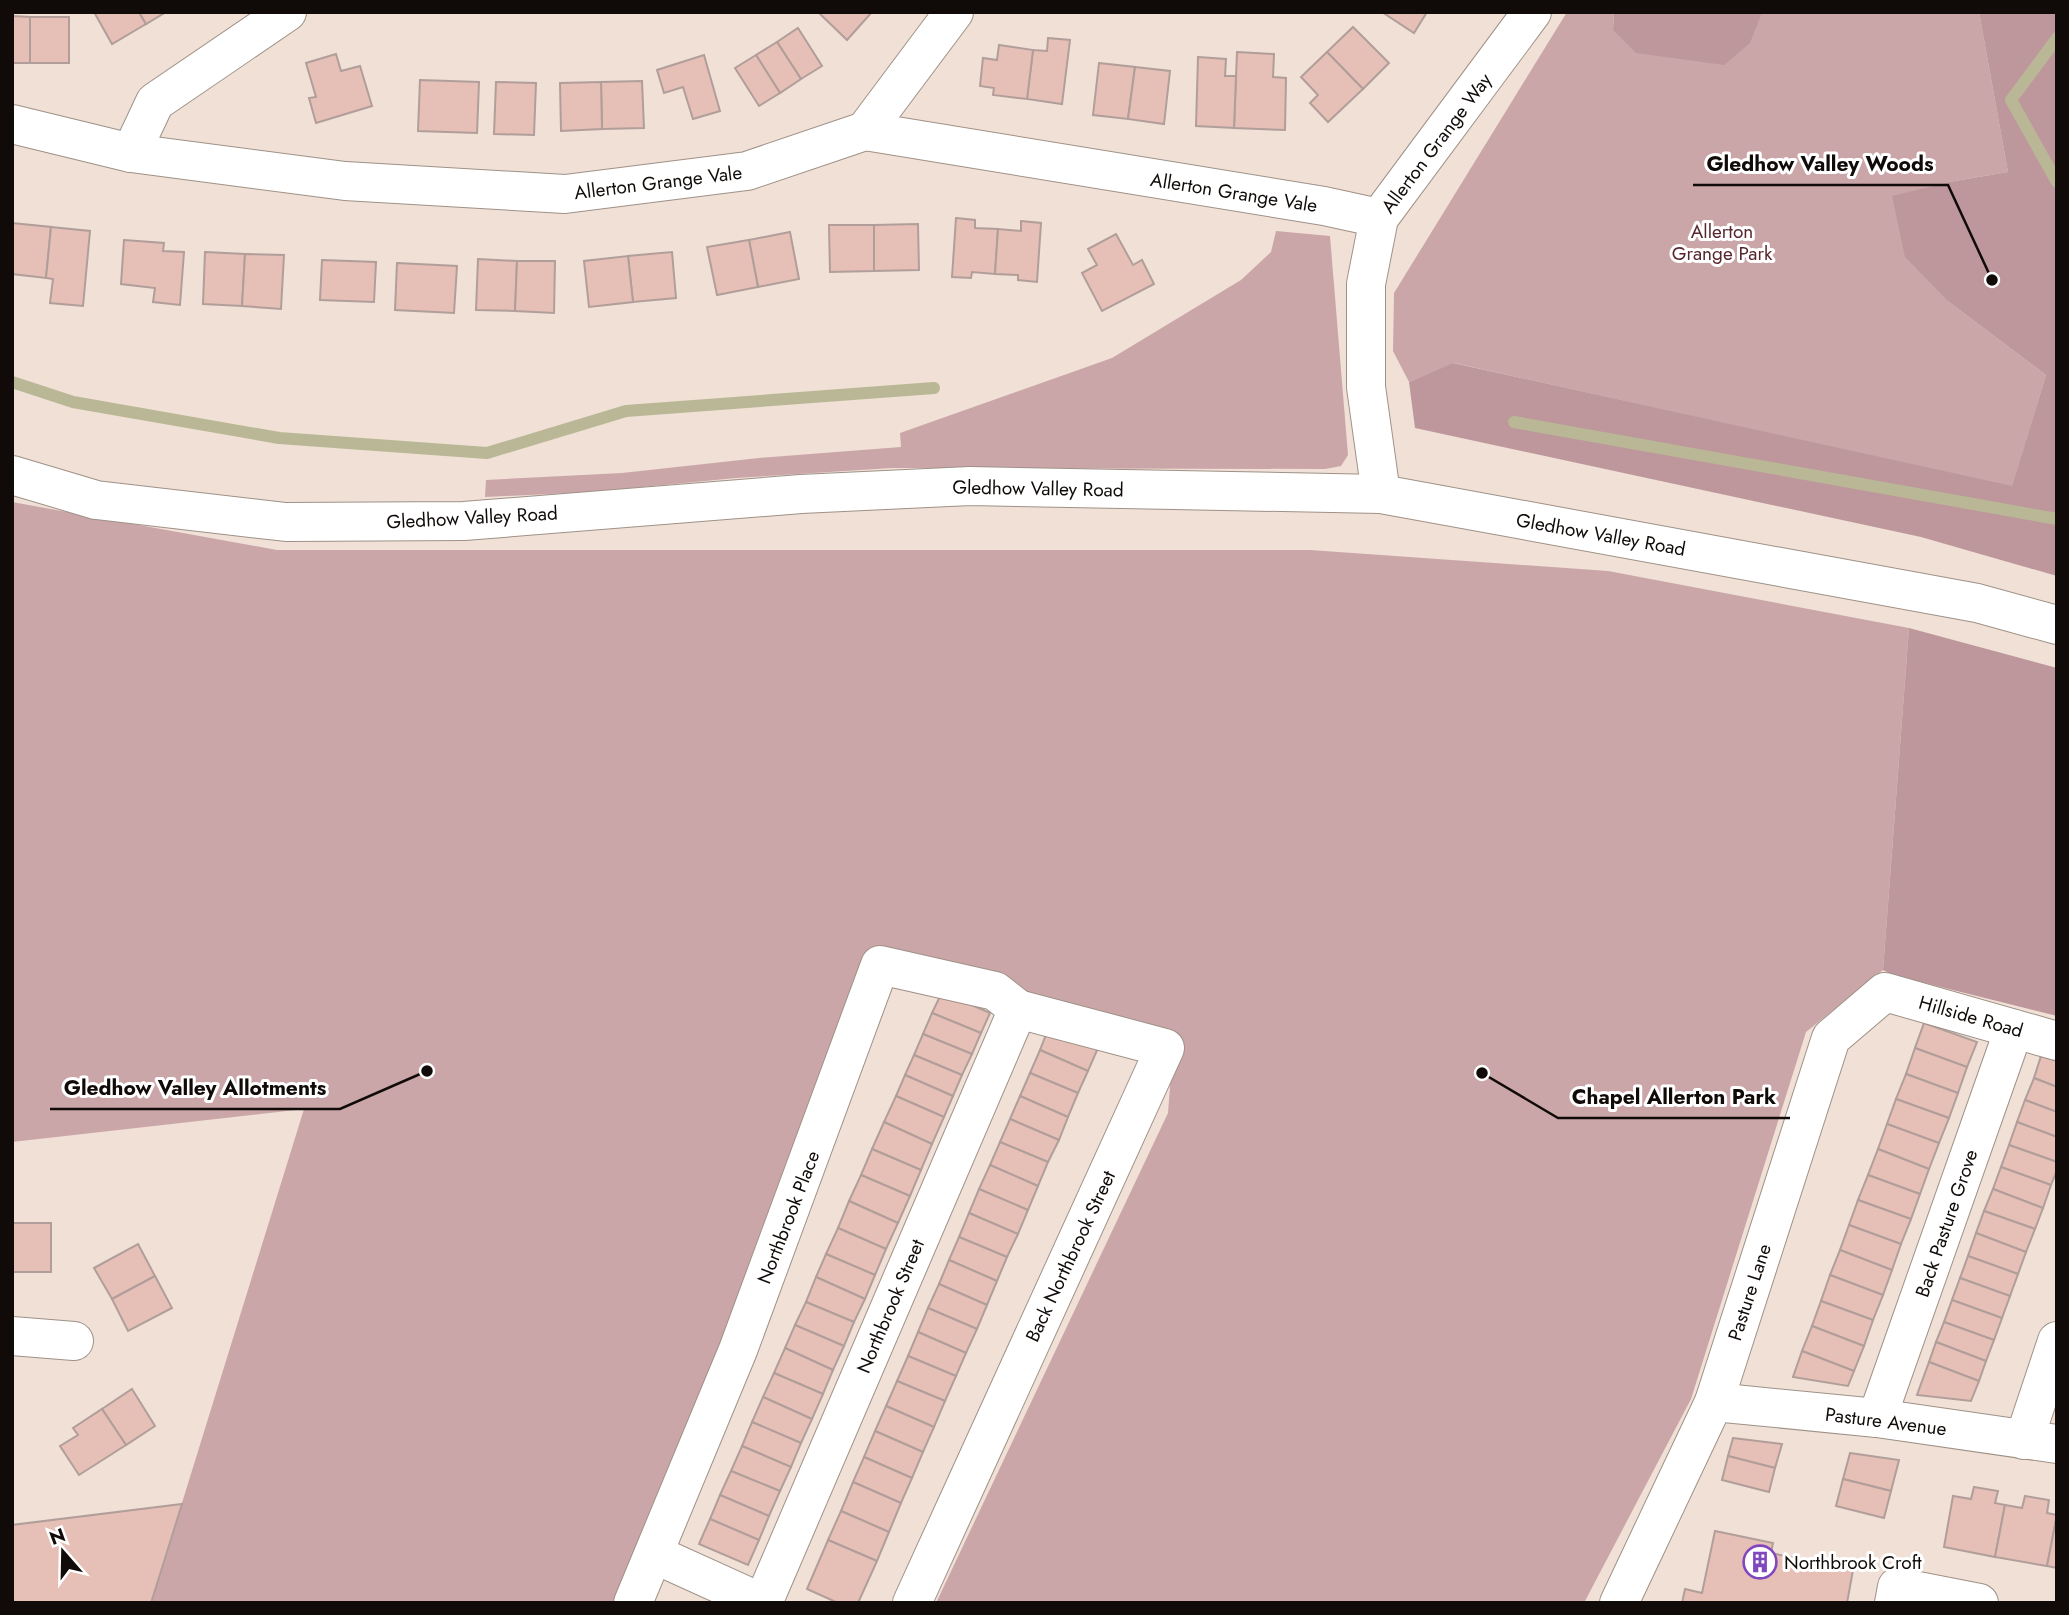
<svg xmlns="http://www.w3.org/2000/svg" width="2069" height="1615" font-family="Jost,sans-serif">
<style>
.green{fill:#cba6a9}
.forest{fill:#bd979b}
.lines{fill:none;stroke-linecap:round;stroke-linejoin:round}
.stream{stroke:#bab796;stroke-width:12}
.building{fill:#e6c0b7;stroke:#b19e9a;stroke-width:2}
.minor-casing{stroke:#9f9187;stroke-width:40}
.minor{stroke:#fff;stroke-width:38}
.labels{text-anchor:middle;stroke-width:6;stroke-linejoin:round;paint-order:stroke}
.street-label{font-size:19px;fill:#100b08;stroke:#fff}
.park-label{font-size:19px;fill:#58262e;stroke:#fff}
.poi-label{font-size:19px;fill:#100b08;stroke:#fff;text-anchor:start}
.leader{fill:none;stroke:#100b08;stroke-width:2.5}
.callout-dot{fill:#100b08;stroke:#fff;stroke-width:2.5}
.callout-label{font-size:21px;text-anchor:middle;font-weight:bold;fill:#100b08;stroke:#fff;stroke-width:6;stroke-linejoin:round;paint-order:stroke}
</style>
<rect width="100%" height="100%" fill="#f0e0d5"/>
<g class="green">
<polygon points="1567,12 1614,12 1613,30 1761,15 1760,12 1979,12 2008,172 1949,182 1892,197 1949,302 2046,375 2012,487 1454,363 1409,382 1393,351 1394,293"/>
<polygon points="1276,231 1330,236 1348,455 1341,466 1325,469 892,468 736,478 591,492 485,497 486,480 622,473 759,458 901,447 900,433 1112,358 1241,280 1271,252"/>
<polygon points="12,502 277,550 1310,550 1608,571 1909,628 1883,970 1806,1032 1691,1399 1584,1603 936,1603 1168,1113 1174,1034 881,965 633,1603 151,1603 304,1109 12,1142"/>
</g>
<g class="forest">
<polygon points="1614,12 1760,12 1761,15 1750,43 1724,65 1636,53 1613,30"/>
<polygon points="1979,12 2057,12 2057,576 1921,537 1415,428 1409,382 1453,363 2012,486 2046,375 1949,302 1905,257 1892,196 1949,182 2008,172"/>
<polygon points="1909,628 2057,668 2057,1016 1893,975 1883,970"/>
</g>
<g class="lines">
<g class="stream">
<polyline points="2057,38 2011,100 2057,182"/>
<polyline points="12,382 73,402 279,438 487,453 626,411 934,388"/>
<polyline points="1514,422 2057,519"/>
</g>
</g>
<g class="building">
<polygon points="94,12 139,12 146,24 112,44"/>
<polygon points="139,12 166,12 146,24"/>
<polygon points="818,12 872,12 847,40"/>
<polygon points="1382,12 1427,12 1414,33"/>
<polygon points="12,16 30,17 30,63 12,63"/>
<rect x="30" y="17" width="39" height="46"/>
<polygon points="1353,27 1389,63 1363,89 1327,52"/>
<polygon points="798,28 822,66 801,79 777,42"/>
<polygon points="1048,38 1070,40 1062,104 1027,99 1033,50 1047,51"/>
<polygon points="777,42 801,79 780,93 756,55"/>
<polygon points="999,45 1033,50 1027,99 993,95 994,88 980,86 983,58 997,60"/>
<polygon points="1237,52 1274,54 1273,77 1286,78 1285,130 1234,128"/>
<polygon points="1327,52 1363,89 1328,122 1310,103 1318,95 1301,77"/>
<polygon points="336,54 341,71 360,66 372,106 316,123 309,98 316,97 306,63"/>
<polygon points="704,55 720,111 693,119 683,87 664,93 657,70"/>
<polygon points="756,55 780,93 759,106 735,68"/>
<polygon points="1198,57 1226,59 1225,76 1236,76 1234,128 1196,126"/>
<polygon points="1099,63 1135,67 1128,119 1093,115"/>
<polygon points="1135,67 1170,71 1164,124 1128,119"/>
<polygon points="420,80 479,82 477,133 418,131"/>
<polygon points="642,81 644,128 602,129 601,82"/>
<polygon points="496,82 536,83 534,135 494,134"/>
<polygon points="601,82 602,129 561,131 560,83"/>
<polygon points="956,218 975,220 975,228 998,229 995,274 972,272 971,278 952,277"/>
<polygon points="1021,221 1041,223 1037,282 1018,280 1018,275 995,274 998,229 1021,231"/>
<polygon points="12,223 51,227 46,278 12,274"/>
<polygon points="918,224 919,270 874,271 874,225"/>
<polygon points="829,225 874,225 874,271 830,272"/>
<polygon points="51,227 90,231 83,306 50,303 53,279 46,278"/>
<polygon points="790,232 799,279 758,287 749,240"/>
<polygon points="1116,234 1133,265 1142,260 1154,284 1102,311 1082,273 1097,265 1088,249"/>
<polygon points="124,240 164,243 163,251 184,252 180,305 153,302 155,288 121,284"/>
<polygon points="749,240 758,287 717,295 707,247"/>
<polygon points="205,252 245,254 242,306 203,304"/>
<polygon points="672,252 676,298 633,302 628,256"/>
<polygon points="245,254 284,255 281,309 242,306"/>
<polygon points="628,256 633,302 589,307 584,261"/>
<polygon points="478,259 517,261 515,311 476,310"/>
<polygon points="322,260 376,262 374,302 320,300"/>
<polygon points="517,261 555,261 554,313 515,311"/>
<polygon points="397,263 457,266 454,313 395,310"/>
<polygon points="942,992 990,1013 981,1033 932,1013"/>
<polygon points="932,1013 981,1033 972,1054 923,1034"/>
<polygon points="1924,1023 1977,1042 1967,1067 1915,1048"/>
<polygon points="1049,1027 1098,1048 1088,1071 1040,1050"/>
<polygon points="923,1034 972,1054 962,1075 914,1055"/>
<polygon points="1915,1048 1967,1067 1958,1093 1906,1074"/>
<polygon points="1040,1050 1088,1071 1078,1093 1030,1073"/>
<polygon points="914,1055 962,1075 953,1096 905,1075"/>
<polygon points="2041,1056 2057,1061 2057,1087 2034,1078"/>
<polygon points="1030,1073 1078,1093 1068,1117 1020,1096"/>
<polygon points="1906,1074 1958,1093 1949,1118 1896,1099"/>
<polygon points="905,1075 953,1096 944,1117 896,1096"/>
<polygon points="2034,1078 2057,1087 2057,1112 2025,1100"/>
<polygon points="896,1096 944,1117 932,1144 884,1122"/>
<polygon points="1020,1096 1068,1117 1059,1140 1010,1119"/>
<polygon points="1896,1099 1949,1118 1939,1143 1887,1124"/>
<polygon points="2025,1100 2057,1112 2057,1137 2017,1122"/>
<polygon points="1010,1119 1059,1140 1048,1162 1000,1142"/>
<polygon points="884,1122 932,1144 921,1170 872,1149"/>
<polygon points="2017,1122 2057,1137 2057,1162 2009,1145"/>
<polygon points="1887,1124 1939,1143 1929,1169 1878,1149"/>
<polygon points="1000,1142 1048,1162 1038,1186 990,1165"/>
<polygon points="2009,1145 2057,1162 2057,1170 2051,1185 2001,1167"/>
<polygon points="872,1149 921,1170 910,1196 861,1175"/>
<polygon points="1878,1149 1929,1169 1920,1194 1868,1175"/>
<polygon points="990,1165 1038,1186 1028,1210 979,1189"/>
<polygon points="2001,1167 2051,1185 2043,1208 1993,1189"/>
<polygon points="861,1175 910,1196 898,1223 849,1201"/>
<polygon points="1868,1175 1920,1194 1911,1219 1858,1200"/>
<polygon points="979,1189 1028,1210 1018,1234 969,1213"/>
<polygon points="1993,1189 2043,1208 2035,1229 1984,1211"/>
<polygon points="1858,1200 1911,1219 1901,1244 1849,1225"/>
<polygon points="849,1201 898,1223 886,1249 838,1228"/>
<polygon points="1984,1211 2035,1229 2026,1252 1976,1233"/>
<polygon points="969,1213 1018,1234 1007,1257 959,1237"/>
<polygon points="13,1223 51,1223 51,1272 12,1272"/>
<polygon points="1849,1225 1901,1244 1892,1270 1840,1250"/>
<polygon points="838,1228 886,1249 875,1275 826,1254"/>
<polygon points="1976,1233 2026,1252 2018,1274 1968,1256"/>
<polygon points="959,1237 1007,1257 997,1281 949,1260"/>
<polygon points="138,1244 155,1276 112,1299 94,1268"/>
<polygon points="1840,1250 1892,1270 1883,1295 1830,1275"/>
<polygon points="826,1254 875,1275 865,1299 816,1277"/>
<polygon points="1968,1256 2018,1274 2010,1296 1960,1278"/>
<polygon points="949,1260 997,1281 987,1305 939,1284"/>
<polygon points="1830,1275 1883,1295 1873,1320 1821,1301"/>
<polygon points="155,1276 172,1308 128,1331 112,1299"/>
<polygon points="816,1277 865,1299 854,1322 806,1302"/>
<polygon points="1960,1278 2010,1296 2002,1318 1952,1300"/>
<polygon points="939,1284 987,1305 977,1329 928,1308"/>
<polygon points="1952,1300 2002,1318 1994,1340 1944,1322"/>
<polygon points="1821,1301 1873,1320 1864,1346 1812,1326"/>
<polygon points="806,1302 854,1322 844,1346 795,1325"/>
<polygon points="928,1308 977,1329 966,1353 918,1332"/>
<polygon points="1944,1322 1994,1340 1986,1361 1936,1342"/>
<polygon points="795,1325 844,1346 833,1370 785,1348"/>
<polygon points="1812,1326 1864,1346 1854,1371 1802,1351"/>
<polygon points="918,1332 966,1353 956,1376 908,1356"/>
<polygon points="1936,1342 1986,1361 1979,1381 1929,1362"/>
<polygon points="785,1348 833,1370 823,1394 774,1373"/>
<polygon points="1802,1351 1854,1371 1848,1386 1793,1377"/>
<polygon points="908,1356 956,1376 945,1401 897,1381"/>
<polygon points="1929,1362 1979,1381 1971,1401 1917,1395"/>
<polygon points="774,1373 823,1394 812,1419 763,1397"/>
<polygon points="897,1381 945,1401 934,1427 886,1406"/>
<polygon points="132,1389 155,1426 126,1445 102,1409"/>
<polygon points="763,1397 812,1419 801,1443 752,1422"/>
<polygon points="886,1406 934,1427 923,1452 875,1431"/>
<polygon points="102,1409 126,1445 79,1475 60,1446 78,1435 73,1428"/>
<polygon points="752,1422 801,1443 791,1467 742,1446"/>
<polygon points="875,1431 923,1452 912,1478 864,1457"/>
<polygon points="1733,1438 1782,1444 1775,1468 1728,1456"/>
<polygon points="742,1446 791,1467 780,1491 731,1471"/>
<polygon points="1850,1453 1899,1460 1891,1491 1843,1479"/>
<polygon points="1728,1456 1775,1468 1769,1492 1722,1480"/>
<polygon points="864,1457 912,1478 901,1503 853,1482"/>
<polygon points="731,1471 780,1491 769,1516 720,1495"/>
<polygon points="1843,1479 1891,1491 1884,1518 1836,1506"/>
<polygon points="853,1482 901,1503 889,1532 841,1511"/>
<polygon points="1974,1487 1998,1491 1995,1503 2005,1505 1995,1557 1944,1547 1953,1496 1971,1499"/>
<polygon points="720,1495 769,1516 759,1540 710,1519"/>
<polygon points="2025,1496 2049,1500 2047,1513 2057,1515 2047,1566 1995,1557 2005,1505 2022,1508"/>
<polygon points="182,1504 151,1603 12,1603 12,1525"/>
<polygon points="841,1511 889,1532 877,1561 828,1540"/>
<polygon points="2057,1515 2057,1568 2047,1566"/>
<polygon points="710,1519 759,1540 748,1565 699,1544"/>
<polygon points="1715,1531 1773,1543 1771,1553 1853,1570 1847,1603 1682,1603 1685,1589 1702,1593"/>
<polygon points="828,1540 877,1561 858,1603 838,1603 807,1589"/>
</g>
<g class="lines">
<defs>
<g id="minor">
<polyline points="12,124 131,153 345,181 565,194 747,171 865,131 1324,206 1379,218"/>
<polyline points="865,131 954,12"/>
<polyline points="131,153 155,102 287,12"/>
<polyline points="12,475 96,500 286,522 464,521 801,494 970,486 1381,494 1977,603 2057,625"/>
<polyline points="1381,494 1366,387 1366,284 1379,218 1532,12"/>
<polyline points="12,1336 74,1341"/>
<polyline points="1714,1402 1877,1418 2057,1444"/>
<polyline points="1877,1418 2014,1029"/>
<polyline points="2024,1440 2057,1341"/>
<polyline points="654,1554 762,1603"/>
<polyline points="633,1603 738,1350 880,965 995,991 1018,1009 1165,1048 912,1603"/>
<polyline points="763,1603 1018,1009"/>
<polyline points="1619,1603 1714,1402 1831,1038 1885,992 2057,1041"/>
<polyline points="1894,1603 1897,1587 1979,1603"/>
</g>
</defs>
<use href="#minor" class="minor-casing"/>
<use href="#minor" class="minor"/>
</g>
<defs>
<symbol id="building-ring" viewBox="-11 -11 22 22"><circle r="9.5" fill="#fff" stroke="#8148be" stroke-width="1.5"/><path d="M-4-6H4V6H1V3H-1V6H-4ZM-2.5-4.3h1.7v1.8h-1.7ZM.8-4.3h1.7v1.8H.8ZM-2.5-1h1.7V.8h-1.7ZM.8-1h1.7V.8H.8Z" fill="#8148be"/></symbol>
</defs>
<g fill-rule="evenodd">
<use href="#building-ring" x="1741" y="1543" width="38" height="38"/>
</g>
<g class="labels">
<g class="street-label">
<text transform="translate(1436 143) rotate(-53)" y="7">Allerton Grange Way</text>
<text transform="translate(658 182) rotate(-7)" y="7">Allerton Grange Vale</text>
<text transform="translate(1234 192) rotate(9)" y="7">Allerton Grange Vale</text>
<text transform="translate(1038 488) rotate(1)" y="7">Gledhow Valley Road</text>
<text transform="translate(472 517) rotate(-3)" y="7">Gledhow Valley Road</text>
<text transform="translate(1601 534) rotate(10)" y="7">Gledhow Valley Road</text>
<text transform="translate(1971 1016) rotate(16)" y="7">Hillside Road</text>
<text transform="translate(788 1217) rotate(-69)" y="7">Northbrook Place</text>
<text transform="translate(1946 1223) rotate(-71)" y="7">Back Pasture Grove</text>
<text transform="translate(1070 1256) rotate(-65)" y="7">Back Northbrook Street</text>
<text transform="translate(1749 1292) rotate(-72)" y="7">Pasture Lane</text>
<text transform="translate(890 1306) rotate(-67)" y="7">Northbrook Street</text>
<text transform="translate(1886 1421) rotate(7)" y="7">Pasture Avenue</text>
</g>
<g class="park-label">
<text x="1722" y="238">Allerton<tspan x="1722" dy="22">Grange Park</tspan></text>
</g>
<g class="poi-label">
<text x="1784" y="1569">Northbrook Croft</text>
</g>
</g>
<path class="leader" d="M1992 280L1948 185H1693M427 1071L340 1109H50M1482 1073L1558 1118H1790"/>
<g class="callout-dot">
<circle cx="1992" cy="280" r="7"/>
<circle cx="427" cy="1071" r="7"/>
<circle cx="1482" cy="1073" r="7"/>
</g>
<g class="callout-label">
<text x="1820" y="171">Gledhow Valley Woods</text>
<text x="195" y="1095">Gledhow Valley Allotments</text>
<text x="1674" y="1104">Chapel Allerton Park</text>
</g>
<rect width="2069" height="1615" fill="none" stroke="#100b08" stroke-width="28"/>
<g transform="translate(63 1552) rotate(340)" stroke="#ffffff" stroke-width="5" paint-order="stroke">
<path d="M0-5L12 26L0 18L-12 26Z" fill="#100b08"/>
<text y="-10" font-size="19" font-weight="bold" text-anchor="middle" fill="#100b08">N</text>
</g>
</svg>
